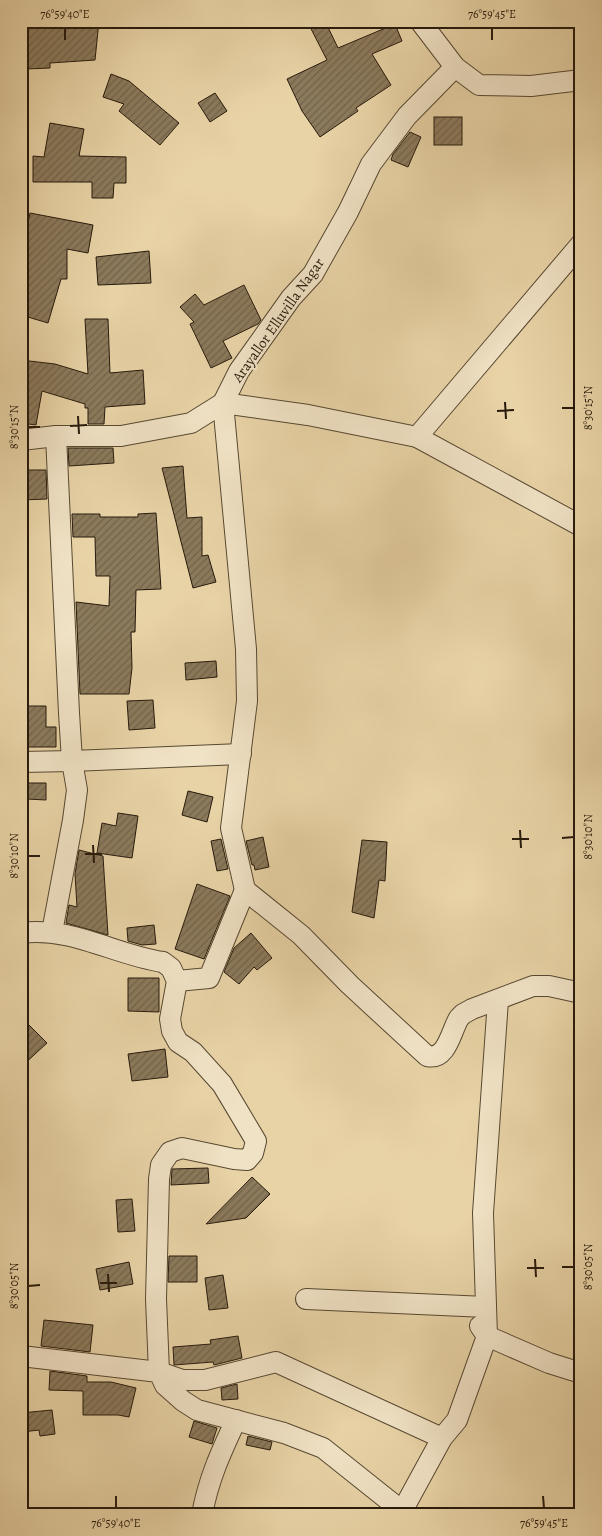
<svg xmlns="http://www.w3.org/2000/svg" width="602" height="1536" font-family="Alegreya,serif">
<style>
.building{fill:url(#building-hatch);stroke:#271a0c}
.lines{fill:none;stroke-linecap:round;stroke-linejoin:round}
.street-casing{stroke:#574832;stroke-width:22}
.street{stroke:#f0e2c5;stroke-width:20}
.ticks{fill:none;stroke:#271a0c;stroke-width:2}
.labels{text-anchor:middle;stroke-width:4.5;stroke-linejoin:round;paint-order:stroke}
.street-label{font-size:15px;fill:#271a0c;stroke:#f0e2c5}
.neatline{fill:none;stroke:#271a0c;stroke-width:2}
.ticks-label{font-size:12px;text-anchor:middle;fill:#271a0c}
</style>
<defs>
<pattern id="building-hatch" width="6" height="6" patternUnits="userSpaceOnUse" patternTransform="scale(1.25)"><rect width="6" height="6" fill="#8b7a5c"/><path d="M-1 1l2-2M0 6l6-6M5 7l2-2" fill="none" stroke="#72634a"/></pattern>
</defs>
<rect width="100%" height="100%" fill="#e8d3a6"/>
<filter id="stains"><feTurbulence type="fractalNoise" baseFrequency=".004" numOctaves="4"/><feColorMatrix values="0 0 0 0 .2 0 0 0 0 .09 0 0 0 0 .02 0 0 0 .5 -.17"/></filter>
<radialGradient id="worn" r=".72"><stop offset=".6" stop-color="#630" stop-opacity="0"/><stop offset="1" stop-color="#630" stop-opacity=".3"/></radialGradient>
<g class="building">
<polygon points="61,21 99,21 95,60 50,63 50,68 26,69 26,26 61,26"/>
<polygon points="307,21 325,21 338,48 395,24 402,41 372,54 391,85 356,108 358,111 320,137 302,111 287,79 327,60"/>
<polygon points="111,74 129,81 179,123 160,145 119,111 124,104 103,97"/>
<polygon points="215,93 227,111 210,122 198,103"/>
<rect x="434" y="117" width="28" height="28"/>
<polygon points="50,123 84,129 79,156 126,157 126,183 114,183 113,198 92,198 92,182 33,182 33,156 44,157"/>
<polygon points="410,132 421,137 408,167 391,160 393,154"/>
<polygon points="30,213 93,225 88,253 67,249 67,279 61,279 48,323 21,315 21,229 26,231"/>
<polygon points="149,251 151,283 98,285 96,257"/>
<polygon points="244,285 261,320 258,324 223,341 232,358 211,368 190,324 194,322 180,307 195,294 204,305"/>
<polygon points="85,319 108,319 110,373 143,370 145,404 105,407 104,424 88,424 88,408 85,408 85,404 42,391 36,425 21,423 21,360 55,364 88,374"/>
<polygon points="68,448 113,448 114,463 69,466"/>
<polygon points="183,466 187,518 202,517 202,556 208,555 216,582 193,588 162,468"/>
<polygon points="21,470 46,470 47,499 21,500"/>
<polygon points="156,513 161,589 136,590 135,632 131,632 132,668 129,694 80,694 76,602 109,606 110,576 96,576 95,537 73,537 72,514 100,514 100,517 138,517 138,514"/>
<polygon points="216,661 217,677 186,680 185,663"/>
<polygon points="153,700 155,728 129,730 127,701"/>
<polygon points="26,706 46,706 46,727 56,727 56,747 21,747 21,728 26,728"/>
<polygon points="27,783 46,783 46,800 27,799"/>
<polygon points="188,791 213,797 207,822 182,815"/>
<polygon points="118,813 138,816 132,858 97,853 102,823 116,826"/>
<polygon points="263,837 269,867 255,870 254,865 252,865 246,841"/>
<polygon points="221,839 228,869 217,871 211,841"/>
<polygon points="362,840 387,842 385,881 379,880 374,918 352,912"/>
<polygon points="79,850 103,856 108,935 66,923 69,905 77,907 75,874"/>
<polygon points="197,884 230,896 204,959 175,949"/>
<polygon points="154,925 156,944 142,945 128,941 127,928"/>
<polygon points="251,933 272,958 257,970 254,967 239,984 224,972 234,948"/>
<polygon points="128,978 159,978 159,1012 128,1011"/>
<polygon points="28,1024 47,1043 21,1067 21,1030"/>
<polygon points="165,1049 168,1077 132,1081 128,1054"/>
<polygon points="208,1168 209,1183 171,1185 172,1169"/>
<polygon points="252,1177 270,1194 246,1218 206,1224"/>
<polygon points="132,1199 135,1231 118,1232 116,1200"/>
<polygon points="169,1256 197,1256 197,1282 168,1282"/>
<polygon points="129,1262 133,1284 100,1290 96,1269"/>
<polygon points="223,1275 228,1308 209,1310 205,1278"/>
<polygon points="44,1320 93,1325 90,1352 41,1346"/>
<polygon points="238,1336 242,1358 214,1365 213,1362 174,1365 173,1347 211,1344 210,1340"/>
<polygon points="50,1371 87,1376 87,1382 111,1382 136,1388 129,1417 118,1415 83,1415 83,1391 49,1390"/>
<polygon points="237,1384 238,1399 222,1400 221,1388"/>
<polygon points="52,1410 55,1434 40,1436 39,1430 22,1432 21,1413"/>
<polygon points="194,1421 217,1428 212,1444 189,1437"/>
<polygon points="248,1436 272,1442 270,1450 246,1445"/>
</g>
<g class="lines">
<defs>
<g id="street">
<polyline points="420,21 455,67 479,85 531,86 581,80"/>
<path d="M455 67 407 116 371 164 348 212 313 274 291 298 239 371 223 403 246 649 247 701 231 828 245 890 301 935 350 985 427 1056C447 1061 451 1031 459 1018L463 1014 472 1009 533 986H549L581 993"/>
<polyline points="417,437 581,244"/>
<polyline points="21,440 56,436 121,436 191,423 223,403 308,415 417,437 581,526"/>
<polyline points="21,762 72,761 241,754"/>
<polyline points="52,932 73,820 77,790 72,761 69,713 56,436"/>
<path d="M21 933C71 926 115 955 163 962L171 968 177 981 170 1019 172 1031 178 1042 193 1052 222 1084 256 1141 253 1153 247 1160 234 1159 182 1148 170 1152 161 1165 159 1179 156 1299 159 1372 182 1380H205L276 1362 442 1438"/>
<polyline points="177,981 209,978 245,890"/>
<polyline points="306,1299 486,1307"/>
<polyline points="480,1326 487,1336 549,1363 581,1373"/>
<polyline points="21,1356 159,1372 165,1385 183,1401 197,1410 284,1433 323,1448 402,1511"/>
<path d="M202 1515C208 1480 221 1452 236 1420"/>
<polyline points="400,1515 442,1438 457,1420 487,1336 483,1213 498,1000"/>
</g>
</defs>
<use href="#street" class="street-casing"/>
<use href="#street" class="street"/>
</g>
<path class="ticks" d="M65 28V40M492 28V40M505 402 506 419M562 408H574M497 411 514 410M78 416 79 434M70 426 87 425M28 427H40M520 830 521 848M562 838 574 837M512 839H529M93 845 94 863M85 854H102M28 856H40M535 1259 536 1277M562 1267H574M527 1268H544M108 1274 109 1292M100 1283H117M28 1286 40 1285M116 1496V1508M543 1496 544 1508"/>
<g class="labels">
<g class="street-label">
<text transform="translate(278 320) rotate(-55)" y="5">Arayallor Elluvilla Nagar</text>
</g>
</g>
<rect width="602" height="1536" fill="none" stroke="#e8d3a6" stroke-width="55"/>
<rect x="28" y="28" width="546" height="1480" class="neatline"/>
<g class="ticks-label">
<text x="65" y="18">76°59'40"E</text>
<text x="492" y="18">76°59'45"E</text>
<text transform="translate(588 408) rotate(-90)" y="4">8°30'15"N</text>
<text transform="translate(14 427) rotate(-90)" y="4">8°30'15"N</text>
<text transform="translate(588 837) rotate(-90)" y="4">8°30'10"N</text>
<text transform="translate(14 856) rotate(-90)" y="4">8°30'10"N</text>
<text transform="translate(588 1267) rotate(-90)" y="4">8°30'05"N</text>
<text transform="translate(14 1286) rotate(-90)" y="4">8°30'05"N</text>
<text x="116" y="1527">76°59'40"E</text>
<text x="544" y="1527">76°59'45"E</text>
</g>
<rect width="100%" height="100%" filter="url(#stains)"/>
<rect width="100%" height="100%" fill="url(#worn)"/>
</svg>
